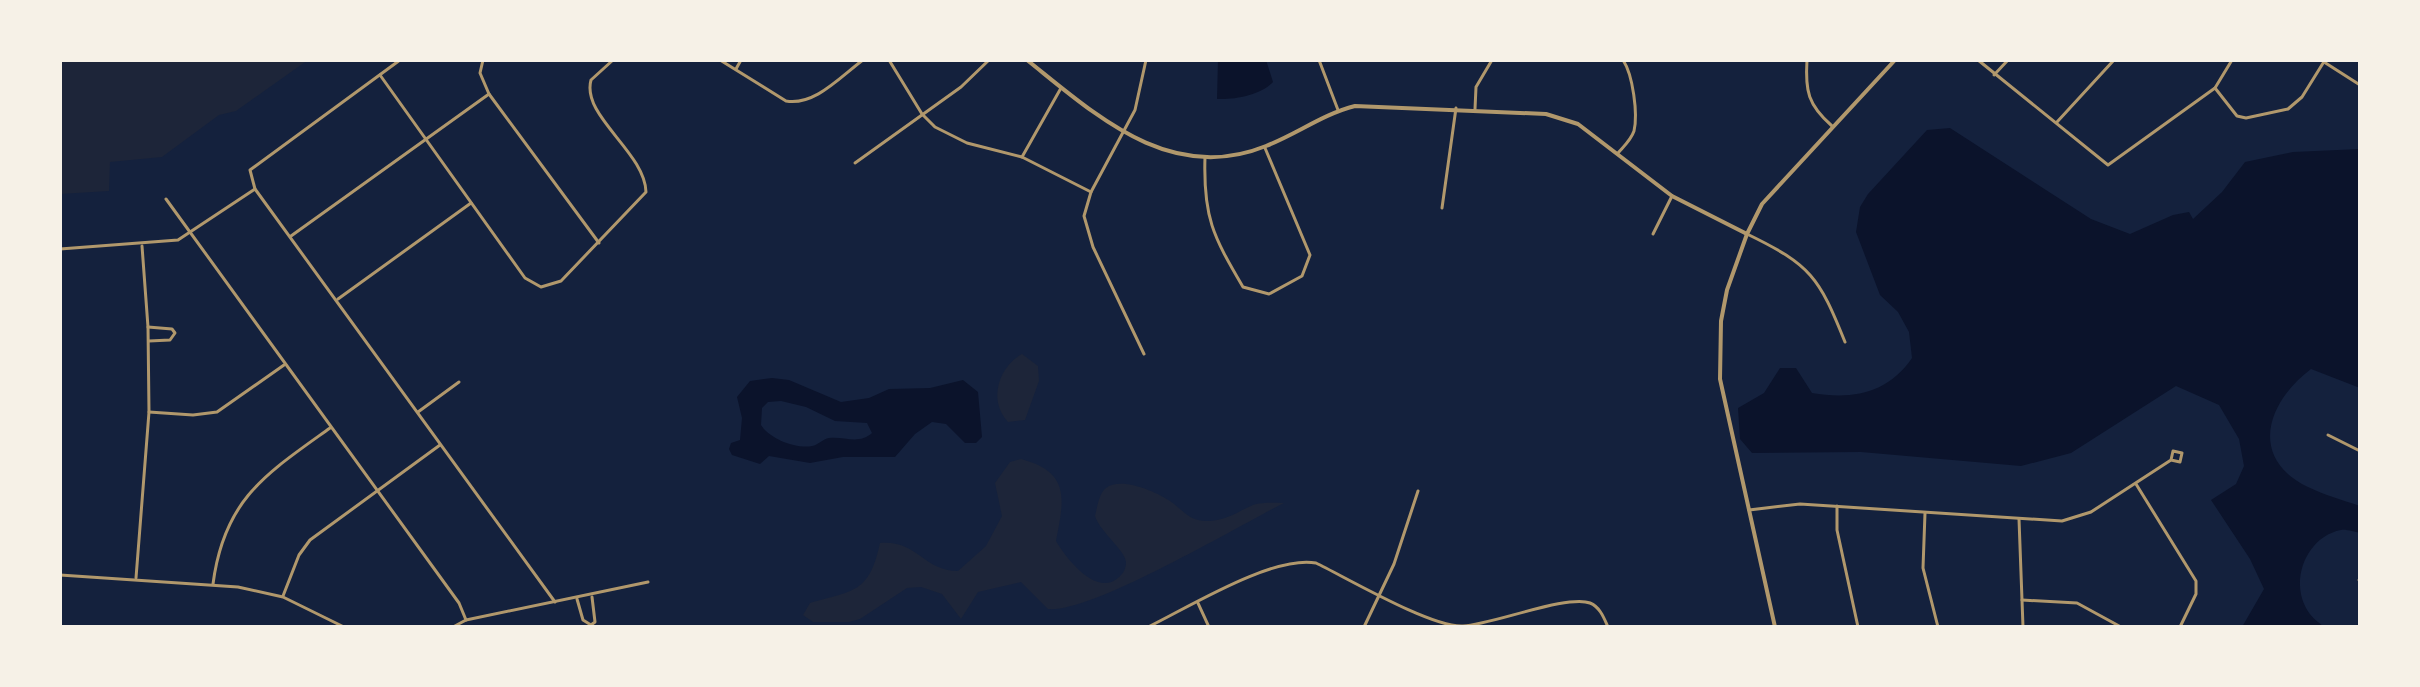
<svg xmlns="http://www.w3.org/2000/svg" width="2420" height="687" font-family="'Open Sans',sans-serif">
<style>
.green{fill:#1d2539}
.water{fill:#0b132b;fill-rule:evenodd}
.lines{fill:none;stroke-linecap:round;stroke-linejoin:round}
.minor{stroke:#b1986c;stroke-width:3}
.tertiary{stroke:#b1986c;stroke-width:4}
</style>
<rect width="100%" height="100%" fill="#14213d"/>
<g class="green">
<polygon points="60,60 308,60 236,111 219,115 162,157 110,162 109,191 60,194"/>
<path d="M1022 354 1038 366 1039 381 1025 420 1008 422C988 401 998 367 1022 354Z"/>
<path d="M1021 459C1071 472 1064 500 1056 541 1066 558 1096 597 1118 578 1123 574 1126 569 1126 562 1125 550 1100 532 1095 516 1097 508 1099 493 1106 488 1121 476 1157 492 1170 501 1184 511 1189 521 1207 521 1226 521 1237 512 1253 505 1262 502 1275 503 1284 503 1236 527 1092 613 1048 609L1021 582 978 592 961 619 942 594 921 587 907 588 860 619 849 622H813L803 615 810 603C855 590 869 593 880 543 918 540 923 571 958 571L986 546 1002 516 995 483 1010 462Z"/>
</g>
<g class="water">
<path d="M1218 60H1266L1273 82C1261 95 1234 100 1217 99Z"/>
<path d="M1950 128 2091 219 2130 234 2173 215 2189 212 2193 219 2222 192 2245 162 2293 152 2360 149V388L2311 369C2267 402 2248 458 2308 487 2324 495 2343 500 2360 506V533C2355 532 2346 529 2341 530 2299 538 2282 602 2325 627H2242L2264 589 2250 559 2211 500 2236 484 2244 466 2239 439 2219 405 2176 386 2071 453 2021 466 1861 452 1752 453 1740 439 1738 408 1764 393 1780 368H1796L1812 393C1853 400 1888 393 1912 358L1909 332 1898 312 1880 295 1856 232 1860 207 1868 194 1927 130Z"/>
<path d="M772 378 789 380 841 402 869 398 889 389 930 388 963 380 978 392 982 437 976 443H965L946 424 932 422 915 434 895 457H843L810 463 769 456 760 464 732 455 729 449 731 443 740 440 742 418 737 397 750 381ZM781 401 806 407 835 421 867 423 872 433C859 445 844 436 829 438 823 439 818 445 812 446 796 449 770 439 761 425L762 408 768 402Z"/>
</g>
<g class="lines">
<g class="minor">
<polyline points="400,60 250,170 255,189 555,602"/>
<polyline points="483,60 480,73 489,94 599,243"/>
<path d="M720 60 786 101C815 106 841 76 863 60"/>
<polyline points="889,60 922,114 935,127 967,143 1022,157 1091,192"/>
<polyline points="1319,60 1338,110"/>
<path d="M1807 60C1805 91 1808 105 1832 126"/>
<polyline points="1978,60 2108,165 2215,88 2232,60"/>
<polyline points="2324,62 2360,85"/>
<polyline points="736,69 741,60"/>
<path d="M380 75 525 278 541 287 561 281 646 192C645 152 581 116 591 80L613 60"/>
<polyline points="1994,75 2008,60"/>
<polyline points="2215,88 2237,116 2246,118 2288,109 2302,97 2325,60"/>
<polyline points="1475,109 1476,87 1492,60"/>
<polyline points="2057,122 2114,60"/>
<path d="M1618 153C1624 146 1631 140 1634 131 1638 114 1633 75 1623 60"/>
<polyline points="1022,157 1061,88"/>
<path d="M1205 157C1203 217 1213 236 1243 287L1269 294 1302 276 1310 255 1265 148"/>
<polyline points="855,163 961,87 989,60"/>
<polyline points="166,199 459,603 466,620"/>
<polyline points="1442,208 1456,108"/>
<polyline points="1653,234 1672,196"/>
<path d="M1747 234C1811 265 1819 277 1845 342"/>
<polyline points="291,236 489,94"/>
<polyline points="60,249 178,240 255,189"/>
<polyline points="338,299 471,203"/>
<polyline points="148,327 172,329 175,333 170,340 149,341"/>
<polyline points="1144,354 1093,247 1084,216 1091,192 1135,110 1146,60"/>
<polyline points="149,412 193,415 217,412 284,365"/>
<polyline points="418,412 459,382"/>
<polyline points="2328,435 2360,451"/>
<polyline points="2136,484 2196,581 2196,594 2180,627"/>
<polyline points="1837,506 1837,530 1858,627"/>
<polyline points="1749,510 1800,504 2062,521 2091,512 2171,460 2173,451 2182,453 2180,462 2171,460"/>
<polyline points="1925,513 1923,568 1938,627"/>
<polyline points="2019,519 2023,627"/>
<polyline points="60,575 238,587 283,597 344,627"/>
<polyline points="136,578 149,412 148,327 142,246"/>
<polyline points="2359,580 2360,581"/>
<path d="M213 584C224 499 266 474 330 428"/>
<polyline points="283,596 299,555 310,540 440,445"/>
<polyline points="577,599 583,620 591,625 595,622 592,597"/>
<polyline points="2022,600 2077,603 2121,627"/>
<polyline points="1198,603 1209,627"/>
<polyline points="453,627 466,620 648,582"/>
<path d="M1148 627C1189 607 1273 555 1316 563 1347 578 1432 628 1463 626 1491 625 1568 594 1590 603 1600 607 1604 618 1608 627"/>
<polyline points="1364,627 1394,564 1418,491"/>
</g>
<g class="tertiary">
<path d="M1027 60C1096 115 1170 185 1266 146 1297 134 1323 114 1355 106L1546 114 1578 124 1672 196 1747 234"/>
<polyline points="1775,627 1720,379 1721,321 1727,290 1747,234 1762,204 1895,60"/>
</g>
</g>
<rect width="2420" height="687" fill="none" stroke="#f6f1e7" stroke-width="124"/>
</svg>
